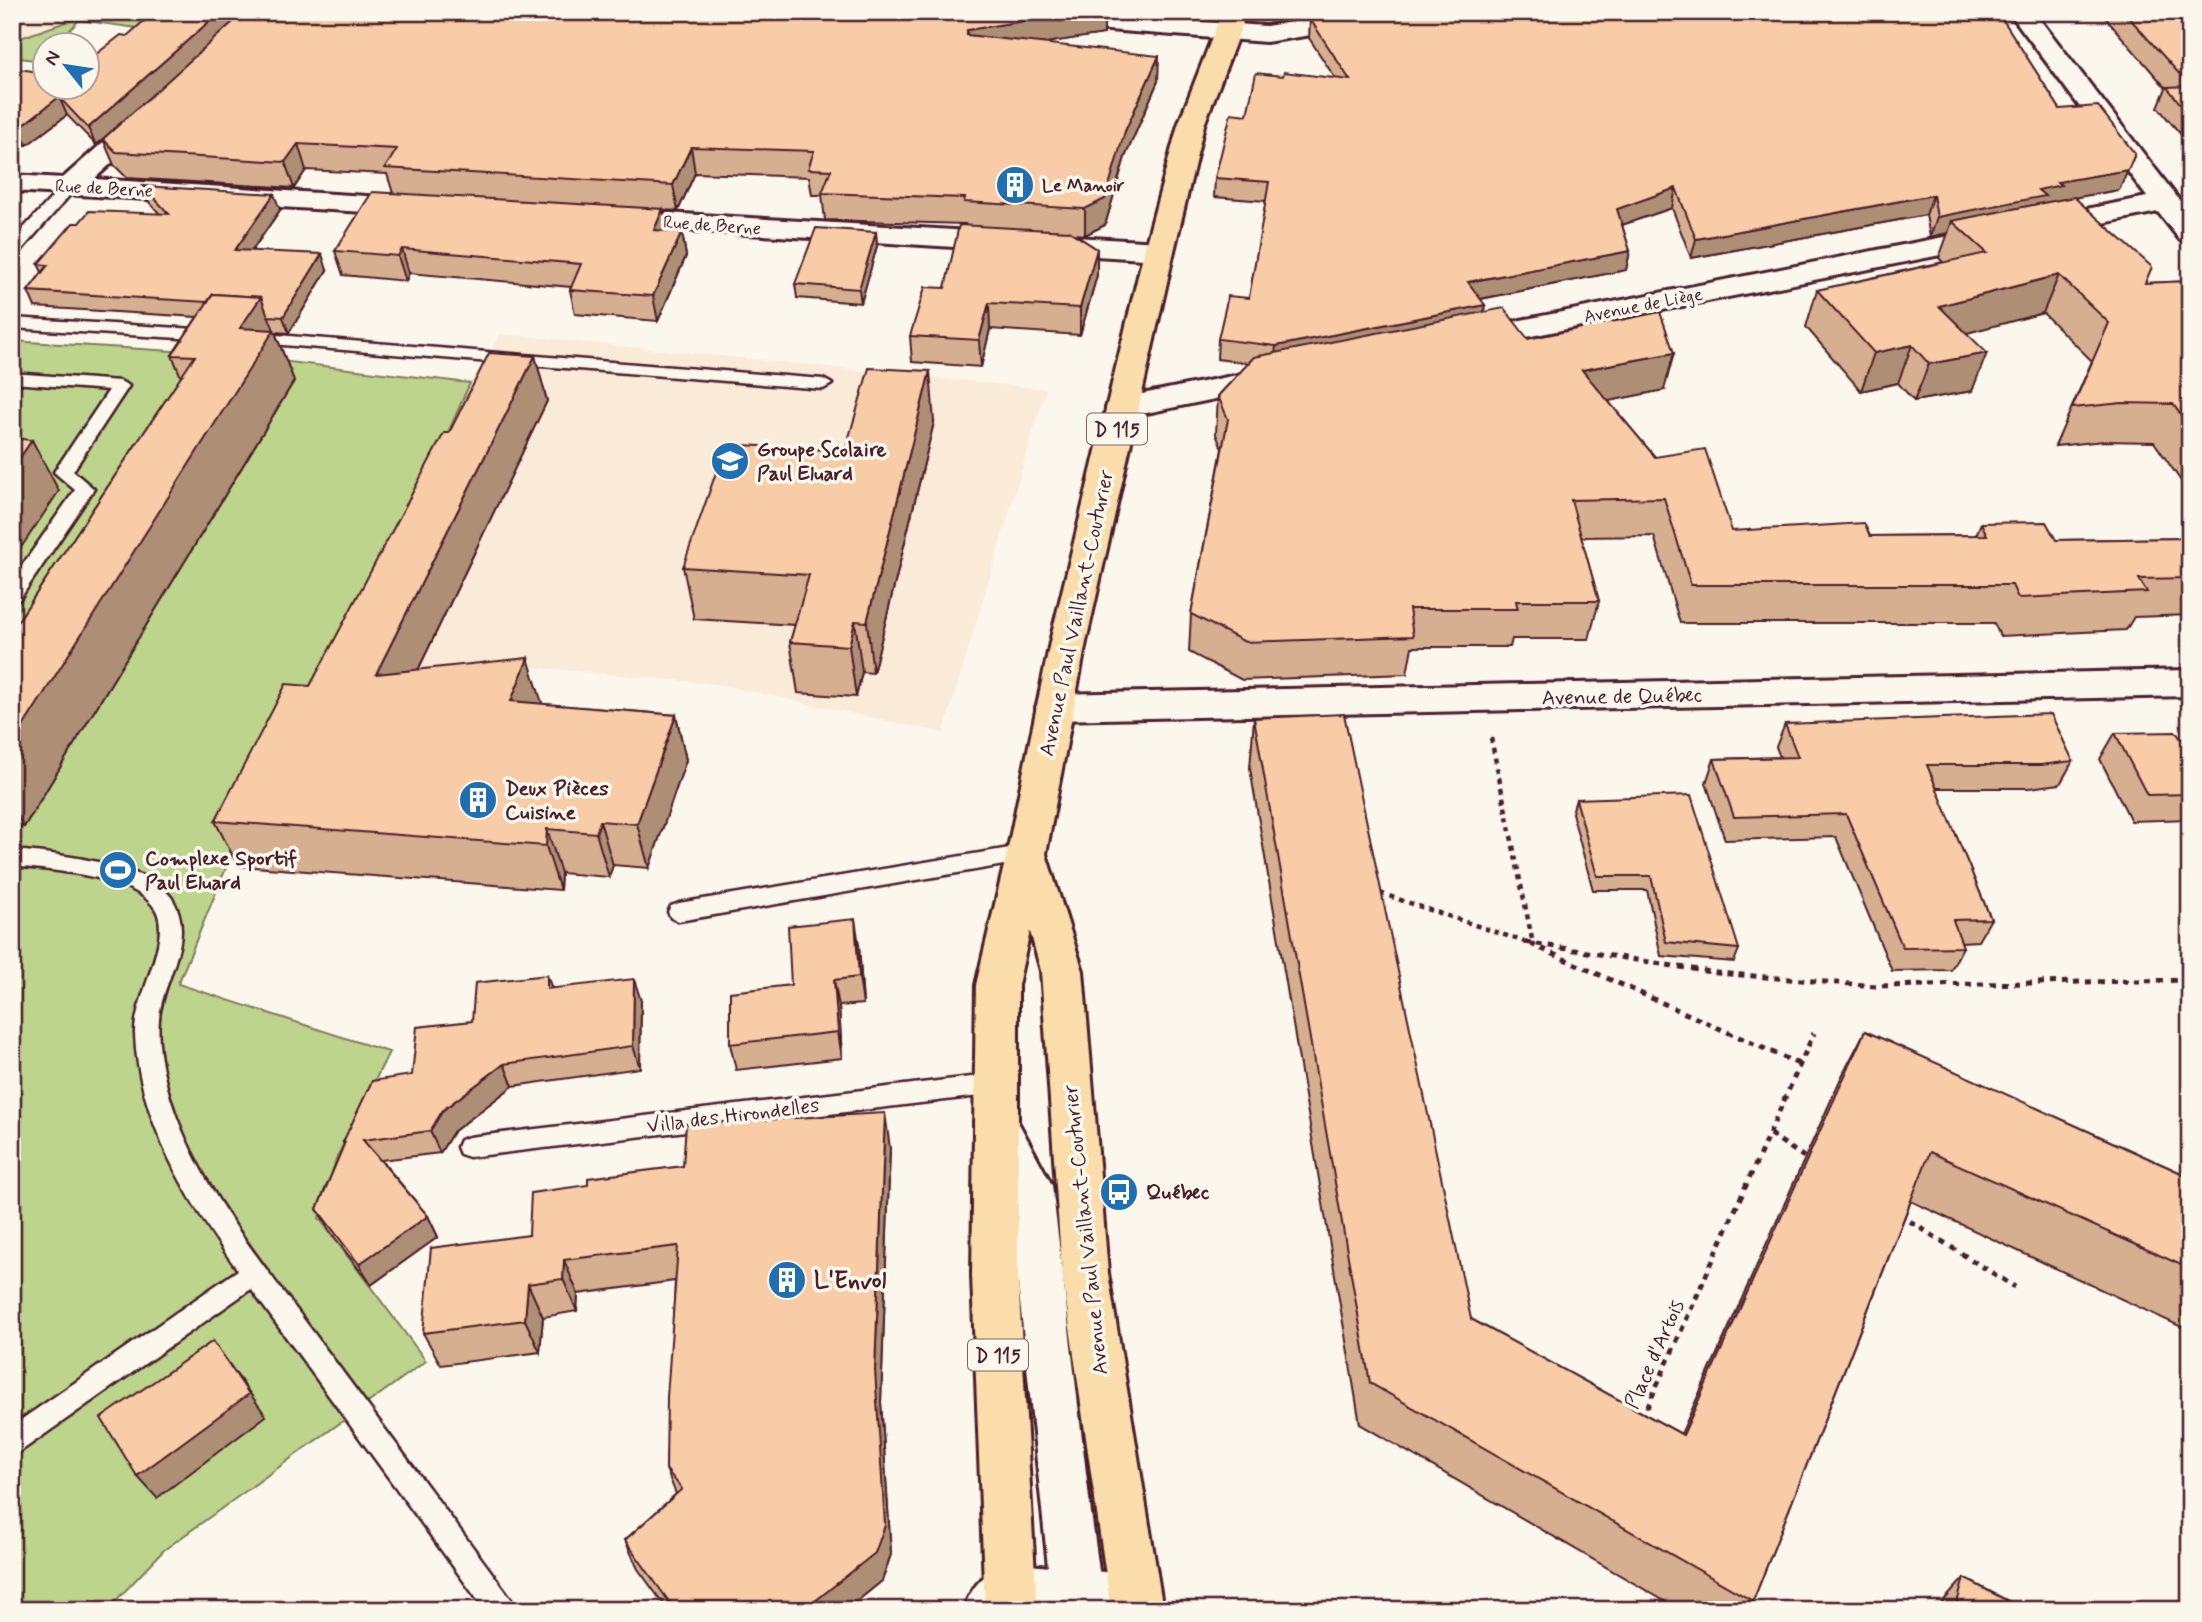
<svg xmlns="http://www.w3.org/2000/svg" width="2202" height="1622" font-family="Mynerve,sans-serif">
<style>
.built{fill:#faead8}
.green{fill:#bcd48b;stroke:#837a5b;stroke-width:2}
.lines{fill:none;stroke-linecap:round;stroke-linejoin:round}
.service-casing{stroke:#4a1f2b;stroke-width:5}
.minor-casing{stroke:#4a1f2b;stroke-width:6}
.tertiary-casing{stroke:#4a1f2b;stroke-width:6}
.primary-casing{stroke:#4a1f2b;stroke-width:6}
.path-far1{stroke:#4a1f2b;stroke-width:4.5;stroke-dasharray:5 5;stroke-linecap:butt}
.path{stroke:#4a1f2b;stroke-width:5;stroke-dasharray:6 6;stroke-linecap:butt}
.service{fill:#fbf7ec;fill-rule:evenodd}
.minor{fill:#fbf7ec;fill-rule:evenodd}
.tertiary{fill:#fbf7ec;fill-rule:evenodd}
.primary{fill:#fbddab;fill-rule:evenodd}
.wall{fill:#d6af90;stroke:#4a1f2b;stroke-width:2}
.shaded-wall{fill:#ae8f76;stroke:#4a1f2b;stroke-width:2}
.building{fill:#f9cca8;stroke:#4a1f2b;stroke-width:2}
.labels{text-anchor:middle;stroke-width:7;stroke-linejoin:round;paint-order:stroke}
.far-poi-label{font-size:18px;font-weight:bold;fill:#4a1f2b;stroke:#fbf7ec;text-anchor:start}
.far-street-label{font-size:18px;fill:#4a1f2b;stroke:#fbf7ec}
.shield{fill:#fbf7ec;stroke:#7f6065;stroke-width:2}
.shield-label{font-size:19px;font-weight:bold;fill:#4a1f2b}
.poi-label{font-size:21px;font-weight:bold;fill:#4a1f2b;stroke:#fbf7ec;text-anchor:start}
.street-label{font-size:21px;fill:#4a1f2b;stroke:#fbf7ec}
.near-poi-label{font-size:24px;font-weight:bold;fill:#4a1f2b;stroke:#fbf7ec;text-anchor:start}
</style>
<rect width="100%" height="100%" fill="#fbf7ec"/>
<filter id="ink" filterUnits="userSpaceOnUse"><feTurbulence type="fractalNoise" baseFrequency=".0143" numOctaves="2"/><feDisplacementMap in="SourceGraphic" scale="14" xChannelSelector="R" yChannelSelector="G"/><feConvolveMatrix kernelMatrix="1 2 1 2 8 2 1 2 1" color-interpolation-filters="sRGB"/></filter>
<g filter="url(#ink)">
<g class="built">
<polygon points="12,12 175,12 137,28 79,20 56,45 46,46 45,58 42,61 12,57"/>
<polygon points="501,334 1046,389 943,733 718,684 531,667 307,697 470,383"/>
</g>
<g class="green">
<polygon points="94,12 175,12 137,28 79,20 56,45 46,46 45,58 42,61 12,57 12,41"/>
<polygon points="12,341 221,354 470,383 403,534 272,757 178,984 389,1052 336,1159 319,1218 426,1361 164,1550 107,1610 12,1610"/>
</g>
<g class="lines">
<defs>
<g id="service">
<polygon points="70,181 78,186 75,189 18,254 12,256 12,241 65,183"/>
<polygon points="12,318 213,330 221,335 213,340 12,328"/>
<polygon points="252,333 823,379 832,384 823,389 246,342 244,338"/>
<polygon points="12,373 120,381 129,386 73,471 94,489 19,600 12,601 12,580 75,490 54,472 109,390 12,383"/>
<polygon points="1027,845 1035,847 1038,853 1035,859 1027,861 679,921 671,918 668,912 671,906 679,903"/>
<path d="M12 850C51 853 148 863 171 897 198 937 162 979 159 1019 156 1051 166 1088 177 1118 207 1197 263 1264 313 1332 379 1421 446 1511 512 1600L516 1610H485L251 1289 21 1451 12 1455V1426L238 1270C189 1203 138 1119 135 1034 134 998 172 940 156 910 137 875 48 870 12 866Z"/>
<polygon points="996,1074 1004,1077 1008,1084 1004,1091 996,1094 469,1157 460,1154 457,1147 460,1140 469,1137"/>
</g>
<g id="minor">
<polygon points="1051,12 1266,26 1359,12 1422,12 1419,17 1410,20 1266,42 1042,25 1038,20 1042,15"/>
<polygon points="2009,12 2034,12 2190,214 2190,243 2180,240 2158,212 1470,348 1459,345 1455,339 1459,333 1470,330 2147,197"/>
<polygon points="147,109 156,111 160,117 156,123 94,179 415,199 425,201 429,207 425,213 415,215 12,191 12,175 63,178 138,111"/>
<polygon points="615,210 1159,242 1169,245 1174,251 1169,257 1159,260 605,225 601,219 605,213"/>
<polygon points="1277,367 1288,370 1293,377 1288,384 1122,418 1111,415 1106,408 1111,401 1122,398"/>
<polygon points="2190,670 2190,696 1054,720 1041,716 1036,707 1041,698 1054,694"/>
<path d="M1008 1563 1136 1575 1154 1583 1162 1601 1158 1610H967L965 1605C974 1583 986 1572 1008 1563Z"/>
</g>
<polygon id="tertiary" points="996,1103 1011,1109 1052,1185 1089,1498 1102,1592 1110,1610 1057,1610 1051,1595 1008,1187 974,1122 981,1109"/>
<polygon id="primary" points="1222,12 1247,12 1204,125 1174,251 1086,642 1046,854 1083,971 1108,1273 1163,1610 1111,1610 1062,1273 1041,971 1030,931 1018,985 1018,1276 1037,1610 985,1610 972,1276 976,985 1007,853 1050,642 1144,251 1178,125"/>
</defs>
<use href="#service" class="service-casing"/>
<use href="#minor" class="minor-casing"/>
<use href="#tertiary" class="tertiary-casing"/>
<use href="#primary" class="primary-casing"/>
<g class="path-far1">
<polyline points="1491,738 1533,944"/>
<polyline points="1380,893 1531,944"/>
</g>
<g class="path">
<polyline points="1525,942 1717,973 1875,986 2190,980"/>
<polyline points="1532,942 1533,945 1801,1065"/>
<polyline points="1770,1134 1804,1157"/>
<polyline points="1900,1215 2015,1287"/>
<polyline points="1642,1419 1814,1033"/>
</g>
<use href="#service" class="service"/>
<use href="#minor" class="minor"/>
<use href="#tertiary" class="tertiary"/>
<use href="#primary" class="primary"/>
</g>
<g class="wall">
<polygon points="232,12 235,21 244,12 1189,12 1186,18 1104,13 1104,34 1042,43 1158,81 1125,157 1105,225 1085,235 1074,234 1097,249 1097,275 1080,335 990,329 981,367 912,362 910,336 945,288 965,224 825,220 822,195 812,195 809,177 695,173 678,211 664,210 668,231 682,232 686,256 658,321 575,314 570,290 571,287 409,273 406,281 343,275 335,251 393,193 387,174 306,170 294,188 127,178 114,165 103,139 96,145 67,115 27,145 12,145 12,68 46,88 127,36"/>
<polygon points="1358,12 2010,12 2009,16 2000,16 2060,109 2135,154 2119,190 2074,197 2145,283 2190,281 2190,494 2154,442 2104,441 2055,446 2092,361 2043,313 1966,333 1972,391 1914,401 1898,383 1861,391 1806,327 1817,290 1943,262 1939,258 1948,233 1930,237 1926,215 1691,258 1672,208 1622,225 1630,251 1626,270 1481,299 1484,312 1528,339 1664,390 1608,401 1655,457 1732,531 1870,536 1976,535 1981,523 2056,540 2190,538 2190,615 2134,617 2126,630 2000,636 1994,623 1680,623 1654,536 1581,537 1599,601 1589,639 1512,639 1510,647 1412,647 1407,674 1242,680 1189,652 1191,614 1222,449 1216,434 1218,396 1249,363 1217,359 1218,339 1249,298 1266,201 1214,197 1215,178 1247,115 1283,76 1335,78 1309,38 1310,19"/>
<polygon points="2037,12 2190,12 2190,145 2166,117 2158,107 2166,88 2101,13 2040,15"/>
<polygon points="143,186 280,210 252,251 327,270 289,333 275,332 294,381 24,827 12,826 12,630 181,377 172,355 197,317 35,307 28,291 42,272 38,264 160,214 149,202"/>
<polygon points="876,232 877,246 861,303 797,298 795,284"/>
<polygon points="535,356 547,401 418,670 542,704 676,715 686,760 649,868 613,865 609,877 561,873 560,890 238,866 215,821 310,686 449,433"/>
<polygon points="934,422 873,673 862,672 856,697 798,693 790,642 795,625 694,619 683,567 845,451"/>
<polygon points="1254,718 1471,1319 1681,1434 1841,1078 1865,1031 2190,1177 2190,1331 1911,1201 1753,1601 1747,1610 1680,1610 1360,1424 1250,768"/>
<polygon points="1785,724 2073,761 2060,784 2029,788 1936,788 1991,919 1978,941 1961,942 1963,947 1951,970 1892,971 1836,837 1725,840 1706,783 1714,759 1780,757 1776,747"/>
<polygon points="2115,733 2181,739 2190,739 2190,819 2131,821 2100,759"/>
<polygon points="1576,799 1739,949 1734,962 1661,956 1647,890 1593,890 1572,813"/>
<polygon points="859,945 863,1004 839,1006 842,1058 736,1070 730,1044 791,985"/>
<polygon points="552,988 641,1001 640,1068 513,1086 453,1132 440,1153 381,1160 428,1216 438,1237 371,1285 329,1230 317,1209 344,1145 343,1142 412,1075 472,1021"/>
<polygon points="890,1148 881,1402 891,1554 882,1581 846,1610 668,1610 638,1569 625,1540 676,1494 666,1469 675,1281 578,1294 577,1311 543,1317 540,1352 441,1365 423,1333 529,1235"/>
<polygon points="1964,1578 2025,1610 1938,1610 1938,1607"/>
</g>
<g class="shaded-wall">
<polygon points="220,12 232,12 235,22 96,145 88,128"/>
<polygon points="1079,12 1104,12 1104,34 968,55 967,30"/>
<polygon points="1301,12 1340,12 1300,18"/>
<polygon points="1159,56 1158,81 1125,157 1105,225 1085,235 1085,209 1125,131"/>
<polygon points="59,97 67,115 27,145 19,128"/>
<polygon points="298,144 306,170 294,188 285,162"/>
<polygon points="691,147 695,173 678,211 673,185"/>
<polygon points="2128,170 2119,190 2055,201 1952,221 1948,233 1930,237 1937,217 2038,190 2057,182"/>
<polygon points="1676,188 1672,208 1613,228 1617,209"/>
<polygon points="274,194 280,210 241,266 235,250"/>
<polygon points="1933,195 1926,215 1691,258 1696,239"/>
<polygon points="663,209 668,233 654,230"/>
<polygon points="682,232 686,256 658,321 653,296"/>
<polygon points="876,232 877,246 861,303 859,289"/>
<polygon points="402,249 409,273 406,281 398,256"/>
<polygon points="1097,249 1097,275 1080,335 1080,308"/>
<polygon points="1630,251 1626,270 1465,302 1468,282"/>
<polygon points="322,254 327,270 289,333 283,317"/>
<polygon points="2059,275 2043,313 1925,344 1939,306"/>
<polygon points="261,297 294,381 24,827 12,808 12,744 240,328"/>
<polygon points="989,303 990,329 981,367 979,340"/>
<polygon points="1485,305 1482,325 1274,366 1276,346"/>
<polygon points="1912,345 1898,383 1861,391 1874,353"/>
<polygon points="1674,353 1664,390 1574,408 1582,370"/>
<polygon points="1987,353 1972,391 1914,401 1929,364"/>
<polygon points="535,356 547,401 394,720 376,674"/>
<polygon points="930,371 934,422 873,673 867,622"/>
<polygon points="32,440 59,491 12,561 12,469"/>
<polygon points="855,621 862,672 856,697 849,646"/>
<polygon points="528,658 542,703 525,746 511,701"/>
<polygon points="676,715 686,760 649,868 637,824"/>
<polygon points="600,821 613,865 609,877 596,833"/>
<polygon points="547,829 561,873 560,890 546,846"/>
<polygon points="855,919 859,945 863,1004 859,977"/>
<polygon points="547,975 555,997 547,989"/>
<polygon points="634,979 641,1001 640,1068 633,1046"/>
<polygon points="834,980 839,1006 842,1058 838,1032"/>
<polygon points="504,1064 513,1086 453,1132 440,1153 430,1131 443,1110"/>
<polygon points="885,1113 890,1148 881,1402 891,1554 882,1581 846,1610 804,1610 875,1370"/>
<polygon points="428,1216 438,1237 371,1285 359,1264"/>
<polygon points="564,1260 578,1294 577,1311 563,1279"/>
<polygon points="528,1284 543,1317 540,1352 525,1320"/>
<polygon points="213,1341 266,1416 157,1498 137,1476"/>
</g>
<g class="building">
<polygon points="154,12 220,12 88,128 59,97 19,128 12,128 12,68 46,73 46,88 88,88 88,54 95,55 121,35 127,36"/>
<polygon points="244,12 1079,12 967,30 967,35 1159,56 1125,131 1105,199 1085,209 964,202 965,198 822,193 831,170 808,169 814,151 691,147 673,185 385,168 397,149 298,144 285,162 116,152 103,139"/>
<polygon points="1358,12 1998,12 2060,109 2098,106 2135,154 2128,170 2057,182 2061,185 2038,190 2045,196 1937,217 1933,195 1696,239 1676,188 1617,209 1630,251 1468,282 1485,305 1276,346 1218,339 1228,296 1249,298 1269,182 1215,178 1231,113 1247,115 1256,73 1283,76 1284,72 1350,80 1310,19"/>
<polygon points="2124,12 2190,12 2190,24 2187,22 2190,25 2190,86"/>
<polygon points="2190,86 2190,116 2167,87"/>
<polygon points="143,186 274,194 235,250 322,254 283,317 268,316 261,297 213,294 207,302 28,291 48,265 38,264 73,223 79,223 89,211 169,214"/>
<polygon points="372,192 663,209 654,230 682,232 653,296 570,290 581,264 402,249 398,256 335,251"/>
<polygon points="2074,197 2152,267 2145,283 2190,281 2190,428 2173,404 2122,403 2072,408 2109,323 2059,275 1939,306 1987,353 1929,364 1912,345 1874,353 1817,290 1987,253 1952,221"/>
<polygon points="959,225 1069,231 1097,249 1080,308 989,303 979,340 910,336 925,287 945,288"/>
<polygon points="816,228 876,232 859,289 795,284"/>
<polygon points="213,294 261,297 240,328 274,330 12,744 12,630 195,356 172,355"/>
<polygon points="1504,308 1528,339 1660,312 1674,353 1582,370 1655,457 1705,449 1732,531 1864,523 1870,536 1987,535 1981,523 2046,522 2056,540 2190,538 2190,578 2139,579 2147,592 2018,598 2012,585 1691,585 1664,498 1571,500 1599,601 1516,601 1518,609 1409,609 1413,636 1245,642 1191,614 1228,419 1218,396 1254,357"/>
<polygon points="489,353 535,356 376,674 528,658 511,701 676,715 637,824 600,821 596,833 547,829 546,846 215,821 286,684 310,686 444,433 449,433"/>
<polygon points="869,368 930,371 867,622 855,621 849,646 790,642 809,575 683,567 726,444 845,451"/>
<polygon points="12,438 32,440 12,469"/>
<polygon points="1344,714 1471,1319 1683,1435 1865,1031 2190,1177 2190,1269 1930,1152 1753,1601 1370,1383 1254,718"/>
<polygon points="2051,714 2073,761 2041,765 1927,765 1991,919 1953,920 1963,947 1903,948 1846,814 1734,817 1714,759 1798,757 1785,724"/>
<polygon points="2176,732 2181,739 2190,739 2190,794 2147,795 2115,733"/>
<polygon points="1691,795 1739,949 1666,942 1651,876 1597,876 1576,799"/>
<polygon points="855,919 859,977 834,980 838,1032 730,1044 730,992 791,985 788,926"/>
<polygon points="547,975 547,989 634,979 633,1046 504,1064 443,1110 430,1131 363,1140 428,1216 359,1264 317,1209 345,1142 343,1142 372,1081 412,1075 417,1027 472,1021 475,983"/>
<polygon points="885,1113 875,1370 885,1525 875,1553 804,1610 675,1610 625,1540 682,1489 666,1469 667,1397 678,1246 564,1260 563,1279 528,1284 525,1320 423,1333 431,1248 529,1235 531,1193 588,1185 588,1178 683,1166 686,1124"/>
<polygon points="213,1341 249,1394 137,1476 101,1418"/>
<polygon points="1964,1578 2025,1610 1955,1610"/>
</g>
</g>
<defs>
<symbol id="building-disc" viewBox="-11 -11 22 22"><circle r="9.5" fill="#1f6fb2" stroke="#fbf7ec"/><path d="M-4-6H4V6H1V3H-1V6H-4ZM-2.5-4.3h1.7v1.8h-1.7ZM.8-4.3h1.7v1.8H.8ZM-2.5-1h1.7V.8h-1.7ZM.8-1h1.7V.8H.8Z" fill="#fff"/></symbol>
<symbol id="school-disc" viewBox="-11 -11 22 22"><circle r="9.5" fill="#1f6fb2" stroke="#fbf7ec"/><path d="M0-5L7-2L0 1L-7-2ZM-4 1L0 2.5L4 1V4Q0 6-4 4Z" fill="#fff"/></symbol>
<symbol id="stadium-disc" viewBox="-11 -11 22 22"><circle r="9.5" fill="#1f6fb2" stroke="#fbf7ec"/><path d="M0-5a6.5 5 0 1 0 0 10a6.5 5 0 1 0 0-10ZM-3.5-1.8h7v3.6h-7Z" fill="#fff"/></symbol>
<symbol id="bus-disc" viewBox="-11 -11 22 22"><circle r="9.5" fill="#1f6fb2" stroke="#fbf7ec"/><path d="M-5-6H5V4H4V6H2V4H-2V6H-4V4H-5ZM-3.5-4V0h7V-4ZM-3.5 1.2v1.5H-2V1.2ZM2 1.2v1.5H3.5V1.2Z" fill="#fff"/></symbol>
</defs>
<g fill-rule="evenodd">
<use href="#building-disc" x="993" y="163" width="44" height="44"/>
<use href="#school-disc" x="708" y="439" width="44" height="44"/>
<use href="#building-disc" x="456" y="778" width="44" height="44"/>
<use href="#stadium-disc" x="96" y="848" width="44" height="44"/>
<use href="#bus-disc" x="1097" y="1170" width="44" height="44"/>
<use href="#building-disc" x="765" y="1258" width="44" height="44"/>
</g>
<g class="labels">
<g class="far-poi-label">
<text x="1042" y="191">Le Manoir</text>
</g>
<g class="far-street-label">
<text transform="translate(104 188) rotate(3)" y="6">Rue de Berne</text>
<text transform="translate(712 225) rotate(4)" y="6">Rue de Berne</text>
<text transform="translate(1643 305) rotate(-11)" y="6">Avenue de Liège</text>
</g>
<g class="shield">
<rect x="1087" y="413.5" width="60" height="31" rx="5"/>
<rect x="968" y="1339.5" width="60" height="31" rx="5"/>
</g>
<g class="shield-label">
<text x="1117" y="436">D 115</text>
<text x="998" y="1362">D 115</text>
</g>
<g class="poi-label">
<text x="757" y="456">Groupe Scolaire<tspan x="757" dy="24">Paul Eluard</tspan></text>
<text x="505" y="795">Deux Pièces<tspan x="505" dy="24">Cuisine</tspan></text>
<text x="145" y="865">Complexe Sportif<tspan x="145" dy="24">Paul Eluard</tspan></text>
<text x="1146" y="1199">Québec</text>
</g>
<g class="street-label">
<text transform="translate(1076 613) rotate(-78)" y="7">Avenue Paul Vaillant-Couturier</text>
<text transform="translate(1622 696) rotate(-1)" y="7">Avenue de Québec</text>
<text transform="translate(733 1115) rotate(-7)" y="7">Villa des Hirondelles</text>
<text transform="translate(1085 1230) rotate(-96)" y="7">Avenue Paul Vaillant-Couturier</text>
<text transform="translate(1654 1354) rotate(-66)" y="7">Place d'Artois</text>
</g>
<g class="near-poi-label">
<text x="814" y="1288">L'Envol</text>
</g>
</g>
<rect width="2202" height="1622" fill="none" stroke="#fbf7ec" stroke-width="42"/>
<rect x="21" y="21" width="2160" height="1580" fill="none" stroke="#4a1f2b" stroke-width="2.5" filter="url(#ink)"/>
<g transform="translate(66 66) rotate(300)"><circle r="33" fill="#fbf7ec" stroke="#b4a19f" stroke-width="2"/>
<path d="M0-5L12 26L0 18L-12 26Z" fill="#1f6fb2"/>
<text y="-10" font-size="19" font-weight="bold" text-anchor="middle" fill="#4a1f2b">N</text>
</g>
</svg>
